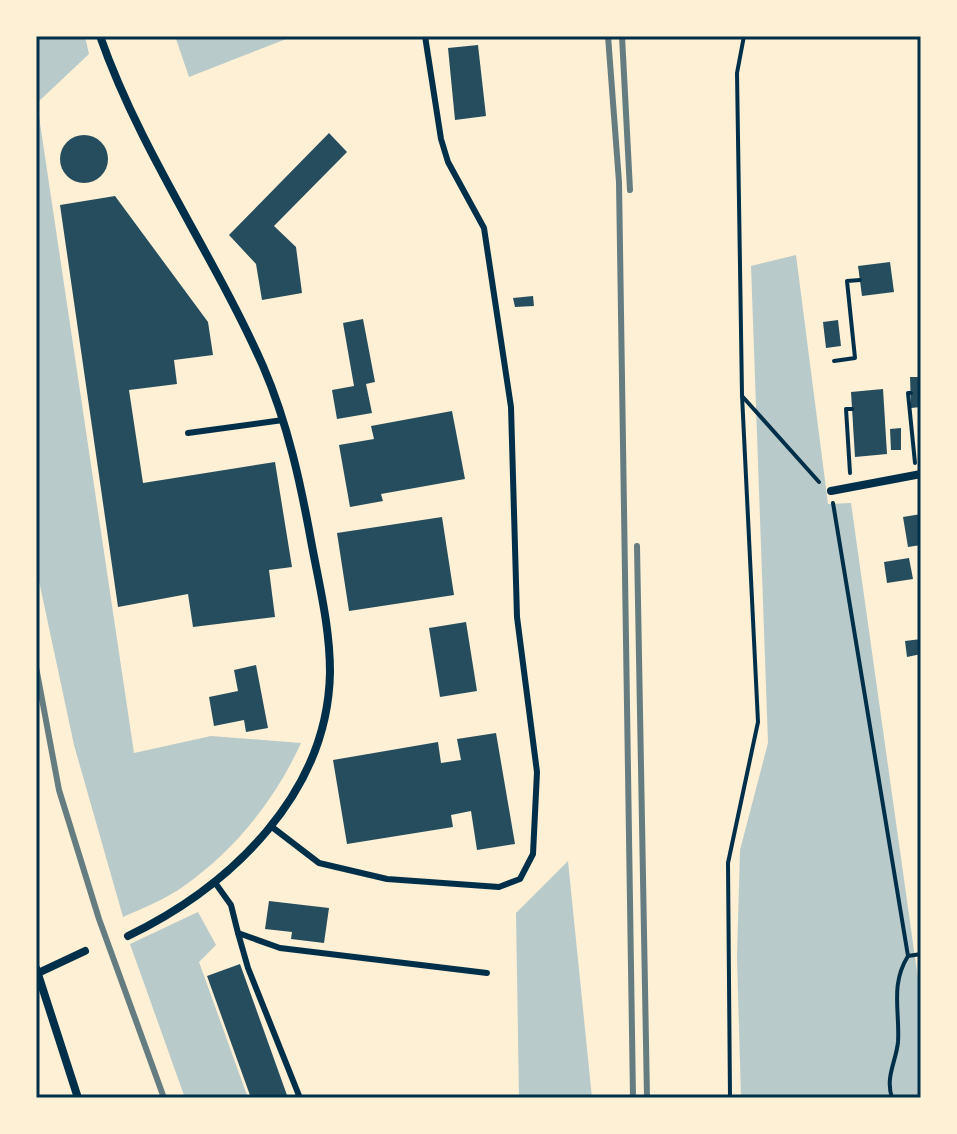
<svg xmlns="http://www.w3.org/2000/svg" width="957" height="1134" font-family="'Varela Round',sans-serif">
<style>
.green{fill:#b9caca}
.building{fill:#264d5e}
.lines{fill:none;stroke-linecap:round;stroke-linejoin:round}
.path{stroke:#003049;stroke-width:4}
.service{stroke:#003049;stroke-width:6}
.minor{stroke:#003049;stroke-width:8}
.rail{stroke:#657d81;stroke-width:6}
.neatline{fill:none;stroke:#003049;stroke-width:3}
</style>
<rect width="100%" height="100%" fill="#fdf0d5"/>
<g class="green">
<path d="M36 36H85L89 54 37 103 134 753 211 736 301 743C275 800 236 849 184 886 166 899 143 908 123 917L74 745 36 567Z"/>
<polygon points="175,36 294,36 189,77"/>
<polygon points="796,255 828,504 851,503 921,1000 921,1098 741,1098 737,957 740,850 768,743 751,266"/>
<polygon points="568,861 592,1098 519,1098 516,913"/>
<polygon points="198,912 216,945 199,962 248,1098 185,1098 130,944"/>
</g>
<g class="building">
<polygon points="478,45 486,116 455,120 448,48"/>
<polygon points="329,133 347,152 274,226 296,247 302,293 262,300 256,264 229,235"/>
<circle cx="84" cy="159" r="24"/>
<polygon points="115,196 208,322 213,355 174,360 177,384 129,390 143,483 275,462 292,567 269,570 275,617 193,627 188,594 118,607 60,205"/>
<polygon points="890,262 894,292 862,296 858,266"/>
<polygon points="533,296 534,306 515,307 513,298"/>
<polygon points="363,319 375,382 366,384 372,413 337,419 332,390 354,386 343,323"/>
<polygon points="838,320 841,346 826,348 823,322"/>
<polygon points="910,377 921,377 921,407 911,408"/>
<polygon points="883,389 887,454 855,457 851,392"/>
<polygon points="452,411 465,479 381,494 383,501 350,507 339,445 374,439 371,426"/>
<polygon points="901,428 901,450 891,450 890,429"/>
<polygon points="921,514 921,545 908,547 903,517"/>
<polygon points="442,517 454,595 349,611 337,533"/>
<polygon points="909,558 913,579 887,583 884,562"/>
<polygon points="466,622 477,691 440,697 429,628"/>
<polygon points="921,639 921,654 907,657 905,641"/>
<polygon points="256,665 268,728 246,732 244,720 214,726 209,697 238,691 234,670"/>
<polygon points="496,733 515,844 477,850 471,811 451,815 453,827 347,844 333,760 438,742 441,763 461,760 457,739"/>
<polygon points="269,901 329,908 324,943 291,939 292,932 265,929"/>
<polygon points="240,964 288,1098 251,1098 207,976"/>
</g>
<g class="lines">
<g class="path">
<polyline points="834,361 855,358 847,281 860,280"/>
<polyline points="911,393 908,393 915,463"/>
<polyline points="742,396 819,482"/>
<polyline points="850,473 846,409 852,409"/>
<path d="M833 503 908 956C890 985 900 1011 898 1042 896 1062 885 1077 892 1098"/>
<polyline points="908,956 921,954"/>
<polyline points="730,1098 728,863 758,722 742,395 737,73 744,36"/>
</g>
<g class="service">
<polyline points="188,433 283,420"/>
<polyline points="272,827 319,863 387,879 499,887 520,879 533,854 537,772 517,617 511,407 484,228 448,162 441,139 425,36"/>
<polyline points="216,884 231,905 238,933 280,948 487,973"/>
<polyline points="238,933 248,968 300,1098"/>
</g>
<g class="minor">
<path d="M100 36C141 153 213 253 263 366 288 424 301 485 312 546 320 588 330 629 330 672 328 794 231 886 128 936"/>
<polyline points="831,491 921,474"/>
<polyline points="36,968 78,1098"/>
<polyline points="36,974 85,951"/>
</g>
<g class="rail">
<polyline points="608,36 619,182 633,1098"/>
<polyline points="622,36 630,190"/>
<polyline points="637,546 647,1098"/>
<polyline points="36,667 59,790 99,919 164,1098"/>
</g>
</g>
<rect width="957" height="1134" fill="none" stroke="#fdf0d5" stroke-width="76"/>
<rect x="38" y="38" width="881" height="1058" class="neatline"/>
</svg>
